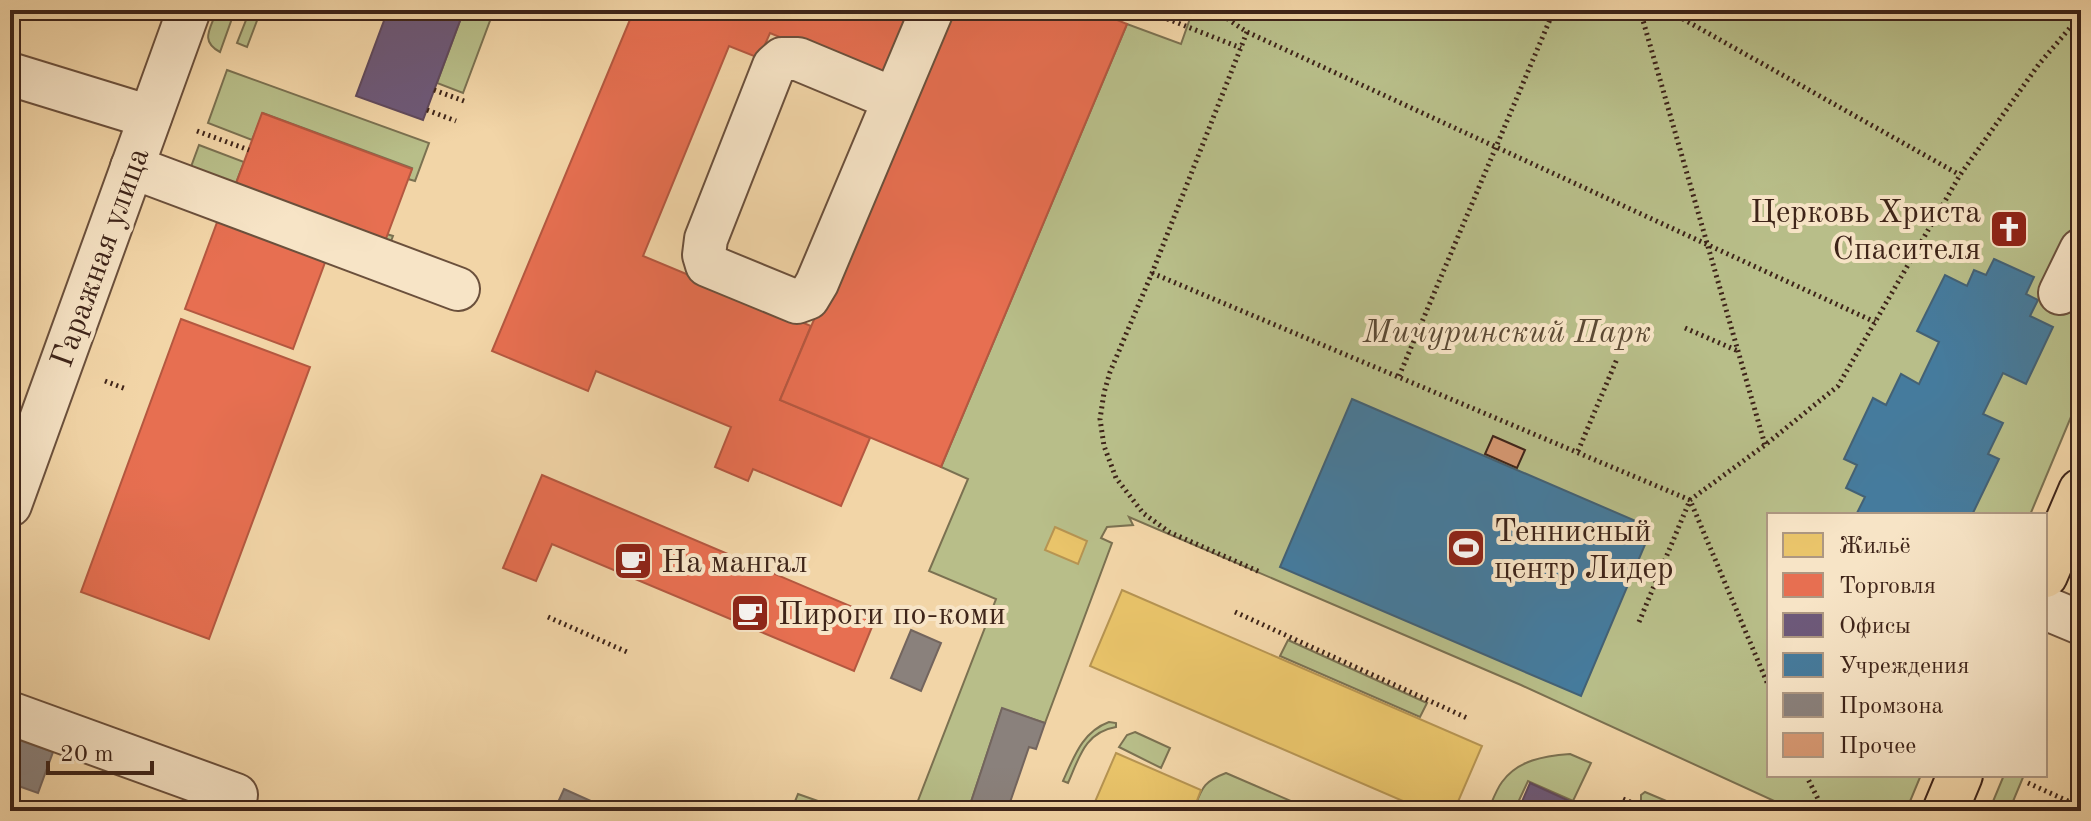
<svg xmlns="http://www.w3.org/2000/svg" width="2091" height="821" font-family="'Old Standard TT',serif">
<style>
.green{fill:#b8be89;stroke:#7b7151;stroke-width:2}
.homes{fill:#e9c46a;stroke:#b69452;stroke-width:2}
.shops{fill:#e76f51;stroke:#b45840;stroke-width:2}
.offices{fill:#6d597a;stroke:#5f495d;stroke-width:2}
.public{fill:#457b9d;stroke:#436175;stroke-width:2}
.industry{fill:#8a817c;stroke:#73655e;stroke-width:2}
.building{fill:#d69872;stroke:#3e2419;stroke-width:2}
.lines{fill:none;stroke-linecap:round;stroke-linejoin:round}
.minor-casing{stroke:#6b503c;stroke-width:46}
.major-casing{stroke:#3e2419;stroke-width:48}
.path{stroke:#3e2419;stroke-width:5;stroke-dasharray:2 4;stroke-linecap:butt}
.minor{stroke:#f7e4c6;stroke-width:42}
.major{stroke:#f2d5a7;stroke-width:44}
.labels{text-anchor:middle;stroke-width:8;stroke-linejoin:round;paint-order:stroke}
.poi-label{font-size:32px;fill:#3e2419;stroke:#f7e4c6;text-anchor:start}
.street-label{font-size:32px;fill:#3e2419;stroke:#f7e4c6}
.park-label{font-size:32px;font-style:italic;fill:#5c4a35;stroke:#f7e4c6}
</style>
<rect width="100%" height="100%" fill="#f2d5a7"/>
<filter id="stains"><feTurbulence type="fractalNoise" baseFrequency=".0025" numOctaves="4"/><feColorMatrix values="0 0 0 0 .2 0 0 0 0 .09 0 0 0 0 .02 0 0 0 .5 -.17"/></filter>
<radialGradient id="worn" r=".72"><stop offset=".6" stop-color="#630" stop-opacity="0"/><stop offset="1" stop-color="#630" stop-opacity=".3"/></radialGradient>
<g class="green">
<path d="M217 10H235L220 52C199 41 211 28 217 10Z"/>
<polygon points="250,10 261,10 247,47 237,43"/>
<polygon points="464,10 494,10 463,93 437,83"/>
<polygon points="1193,10 2081,10 2081,393 2030,515 1769,515 1769,775 1921,775 1906,811 1796,811 1521,685 1129,517 1133,525 1107,527 1101,538 1112,543 1045,723 1002,709 968,811 914,811 996,599 929,571 968,479 941,467 1127,24 1181,44"/>
<polygon points="227,70 429,143 415,181 408,179 412,168 263,113 252,140 208,123"/>
<polygon points="199,145 244,162 234,188 393,236 388,249 188,175"/>
<polygon points="1288,640 1427,703 1420,717 1280,656"/>
<path d="M1109 722 1116 723V727C1085 732 1079 758 1068 783L1063 781C1074 757 1082 732 1109 722Z"/>
<polygon points="1135,732 1170,748 1161,768 1119,747 1127,735"/>
<path d="M1570 754 1591 763 1573 801 1528 781 1514 811H1488C1492 802 1496 790 1502 782 1518 760 1544 756 1570 754Z"/>
<path d="M1226 773 1314 811H1193C1202 789 1202 782 1226 773Z"/>
<polygon points="2004,775 2024,775 2009,811 1989,811"/>
<polygon points="1645,792 1690,811 1665,811 1641,801 1641,795"/>
<polygon points="798,794 832,806 838,811 791,811"/>
</g>
<g class="homes">
<polygon points="1055,527 1087,541 1078,564 1045,550"/>
<polygon points="1122,590 1482,746 1454,811 1426,811 1090,666"/>
<polygon points="1116,753 1201,790 1193,811 1091,811"/>
</g>
<g class="shops">
<polygon points="634,10 919,10 889,82 770,33 759,58 729,46 643,256 811,326 780,400 870,438 841,506 753,469 748,481 715,467 731,427 596,371 588,391 492,351"/>
<polygon points="945,10 1093,10 1127,24 941,467 780,400"/>
<polygon points="262,113 412,169 384,244 234,189"/>
<polygon points="219,217 327,257 293,349 185,309"/>
<polygon points="181,319 310,367 209,639 81,592"/>
<polygon points="542,475 876,617 854,671 552,544 536,581 503,568"/>
</g>
<g class="offices">
<polygon points="388,10 464,10 423,120 356,96"/>
<polygon points="1530,783 1576,804 1573,811 1518,811"/>
</g>
<g class="public">
<polygon points="1994,259 2034,277 2026,294 2038,300 2030,316 2053,327 2026,384 2003,373 1983,414 2003,423 1988,454 1999,459 1972,515 1856,515 1865,497 1846,488 1857,465 1844,459 1873,398 1886,405 1901,374 1919,384 1939,342 1917,331 1945,275 1967,286 1974,270 1986,275"/>
<polygon points="1352,399 1652,528 1581,696 1280,567"/>
</g>
<g class="industry">
<polygon points="911,630 941,643 921,691 891,678"/>
<polygon points="1002,708 1045,723 1036,749 1029,747 1007,811 968,811"/>
<polygon points="11,737 53,752 38,793 10,783"/>
<polygon points="564,789 591,801 587,811 554,811"/>
</g>
<polygon class="building" points="1493,436 1525,450 1517,468 1485,454"/>
<g class="lines">
<defs>
<g id="minor">
<polyline points="10,74 150,117"/>
<polyline points="894,99 798,59 782,59 774,66 706,239 704,255 707,265 797,302 808,298 817,283 932,10"/>
<polyline points="132,167 458,289"/>
<polyline points="2060,293 2081,250"/>
<polyline points="10,505 189,10"/>
<polyline points="2045,608 2081,623"/>
<polyline points="10,713 236,795 230,811"/>
</g>
<g id="major">
<polyline points="2045,575 2081,491"/>
<polyline points="1945,811 1960,775"/>
</g>
</defs>
<use href="#minor" class="minor-casing"/>
<use href="#major" class="major-casing"/>
<g class="path">
<polyline points="1145,10 1241,48"/>
<polyline points="1219,10 1229,20 1247,32 1875,322"/>
<polyline points="1508,10 1550,19 1567,10"/>
<polyline points="1640,10 1765,445"/>
<polyline points="1667,10 1960,175"/>
<polyline points="1247,32 1152,273 1110,372 1104,393 1100,419 1104,446 1116,478 1143,513 1169,532 1260,572"/>
<polyline points="434,90 464,101"/>
<polyline points="427,110 456,121"/>
<polyline points="197,131 249,150"/>
<polyline points="1152,273 1690,500 1769,687"/>
<polyline points="1685,328 1738,351"/>
<polyline points="1399,376 1554,10"/>
<polyline points="105,381 126,389"/>
<polyline points="1578,451 1617,359"/>
<polyline points="1235,612 1467,718"/>
<polyline points="548,617 627,652"/>
<polyline points="1639,622 1690,500 1765,445 1838,386 1960,175 2039,64 2081,15"/>
<polyline points="1806,775 1824,811"/>
<polyline points="2028,783 2081,807"/>
<polyline points="1623,799 1651,811"/>
</g>
<use href="#minor" class="minor"/>
<use href="#major" class="major"/>
</g>
<defs>
<symbol id="church-square" viewBox="-11 -11 22 22"><rect x="-9" y="-9" width="18" height="18" rx="4" fill="#8f2418" stroke="#f7e4c6"/><path d="M-1.2-6h2.4v3.5h3.3v2.4h-3.3V6h-2.4V-.1h-3.3v-2.4h3.3Z" fill="#fff"/></symbol>
<symbol id="stadium-square" viewBox="-11 -11 22 22"><rect x="-9" y="-9" width="18" height="18" rx="4" fill="#8f2418" stroke="#f7e4c6"/><path d="M0-5a6.5 5 0 1 0 0 10a6.5 5 0 1 0 0-10ZM-3.5-1.8h7v3.6h-7Z" fill="#fff"/></symbol>
<symbol id="cafe-square" viewBox="-11 -11 22 22"><rect x="-9" y="-9" width="18" height="18" rx="4" fill="#8f2418" stroke="#f7e4c6"/><path d="M-5.5-4.5H6V0H3Q3 3.5 0 3.5H-2.5Q-5.5 3.5-5.5 0ZM3-3.2v2h1.7v-2ZM-6 4.5H4V6H-6Z" fill="#fff"/></symbol>
</defs>
<g fill-rule="evenodd">
<use href="#church-square" x="1987" y="207" width="44" height="44"/>
<use href="#stadium-square" x="1444" y="526" width="44" height="44"/>
<use href="#cafe-square" x="611" y="539" width="44" height="44"/>
<use href="#cafe-square" x="728" y="591" width="44" height="44"/>
</g>
<g class="labels">
<g class="poi-label">
<text x="1981" y="222" text-anchor="end">Церковь Христа<tspan x="1981" dy="37">Спасителя</tspan></text>
<text x="1494" y="541">Теннисный<tspan x="1494" dy="37">центр Лидер</tspan></text>
<text x="661" y="572">На мангал</text>
<text x="778" y="624">Пироги по-коми</text>
</g>
<g class="street-label">
<text transform="translate(99 257) rotate(-70)" y="11">Гаражная улица</text>
</g>
<g class="park-label">
<text x="1507" y="342">Мичуринский Парк</text>
</g>
</g>
<rect width="2091" height="821" fill="none" stroke="#f2d5a7" stroke-width="40"/>
<rect x="12" y="12" width="2067" height="797" fill="none" stroke="#3e2419" stroke-width="4"/>
<rect x="20" y="20" width="2051" height="781" fill="none" stroke="#3e2419" stroke-width="2"/>
<rect x="1767" y="513" width="280" height="264" fill="#f7e4c6" stroke="#ad9781" stroke-width="2"/>
<rect x="1783" y="533" width="40" height="24" fill="#e9c46a" stroke="#ad9781" stroke-width="2"/>
<text x="1839" y="553" font-size="24" fill="#3e2419">Жильё</text>
<rect x="1783" y="573" width="40" height="24" fill="#e76f51" stroke="#ad9781" stroke-width="2"/>
<text x="1839" y="593" font-size="24" fill="#3e2419">Торговля</text>
<rect x="1783" y="613" width="40" height="24" fill="#6d597a" stroke="#ad9781" stroke-width="2"/>
<text x="1839" y="633" font-size="24" fill="#3e2419">Офисы</text>
<rect x="1783" y="653" width="40" height="24" fill="#457b9d" stroke="#ad9781" stroke-width="2"/>
<text x="1839" y="673" font-size="24" fill="#3e2419">Учреждения</text>
<rect x="1783" y="693" width="40" height="24" fill="#8a817c" stroke="#ad9781" stroke-width="2"/>
<text x="1839" y="713" font-size="24" fill="#3e2419">Промзона</text>
<rect x="1783" y="733" width="40" height="24" fill="#d69872" stroke="#ad9781" stroke-width="2"/>
<text x="1839" y="753" font-size="24" fill="#3e2419">Прочее</text>
<path d="M48 761v12h104v-12" fill="none" stroke="#3e2419" stroke-width="4"/>
<text x="60" y="761" font-size="24" fill="#3e2419" stroke="#f7e4c6" stroke-width="6" paint-order="stroke">20 m</text>
<rect width="100%" height="100%" filter="url(#stains)"/>
<rect width="100%" height="100%" fill="url(#worn)"/>
</svg>
